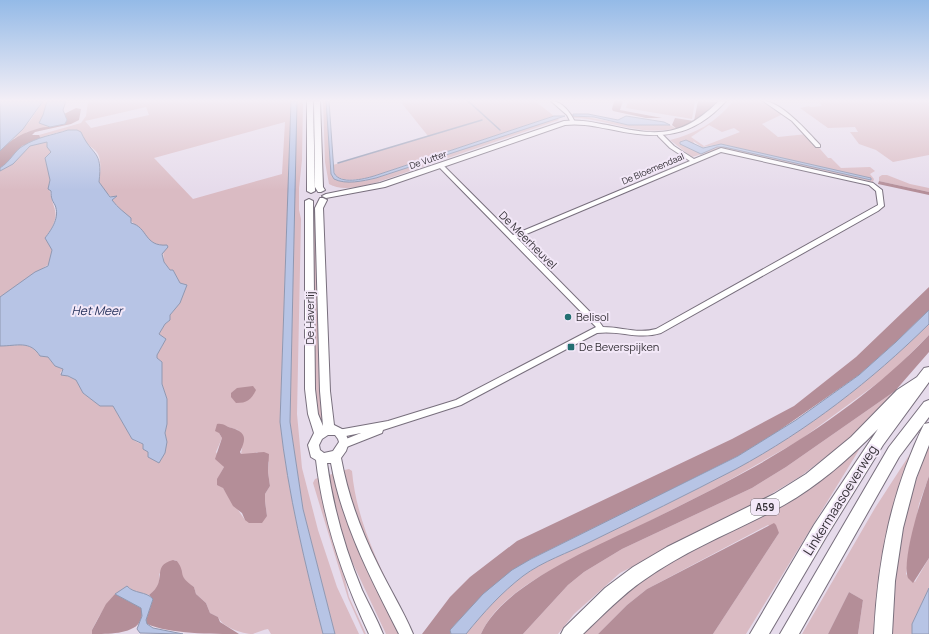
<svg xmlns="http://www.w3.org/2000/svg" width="929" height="634" font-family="Manrope,sans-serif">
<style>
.green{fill:#dabbc3;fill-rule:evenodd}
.forest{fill:#b48e98}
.water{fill:#b7c4e5;stroke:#9098b1}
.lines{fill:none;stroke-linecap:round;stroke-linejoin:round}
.stream{stroke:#9098b1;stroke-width:1.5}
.street-casing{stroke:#786f7d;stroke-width:2}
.secondary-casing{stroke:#786f7d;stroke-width:2}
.highway-casing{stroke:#786f7d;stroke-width:2}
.street{fill:#fff;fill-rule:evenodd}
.secondary{fill:#fff;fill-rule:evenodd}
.highway{fill:#fff;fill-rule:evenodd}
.poi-dot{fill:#236f72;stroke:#f3e8f8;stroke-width:1.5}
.labels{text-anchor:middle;stroke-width:4;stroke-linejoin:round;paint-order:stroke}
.far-street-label{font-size:9px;fill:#353137;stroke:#f3e8f8}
.shield{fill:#f3e8f8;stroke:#6e6871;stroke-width:1}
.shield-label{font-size:10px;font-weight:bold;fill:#353137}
.street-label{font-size:11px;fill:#353137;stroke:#f3e8f8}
.poi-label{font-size:11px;fill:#353137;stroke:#f3e8f8;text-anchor:start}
.water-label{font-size:12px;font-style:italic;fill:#1e2b56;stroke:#f3e8f8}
.near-street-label{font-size:13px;fill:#353137;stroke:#f3e8f8}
</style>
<rect width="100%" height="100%" fill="#e6dbeb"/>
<g class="green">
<polygon points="43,101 47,101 43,115 39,123 50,127 27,132 22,136 11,139 30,121"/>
<path d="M88 101H291L280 422C288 494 305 564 323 634H271L268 629C263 630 258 632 253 634 242 634 222 627 218 617L210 613 206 603 196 594 194 587 188 584 182 576 177 561 174 560 159 574C160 585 158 589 149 595L134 591 127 586C110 598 101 611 92 630V634H0V346C17 346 29 340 40 356L48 357 55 366 63 369 60 373 76 380 83 393 100 406H113L132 439C142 447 155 444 167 442L165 433 167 424V399L162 384V362L157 358V355L163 345 162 337 159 334 165 324 170 320V315L175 309 187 285 180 283 173 270H170L164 262 163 250 147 238 112 200 116 197C106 197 105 189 99 182 100 173 102 163 98 154 94 147 83 144 82 135L68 130 48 135 41 139 39 135 81 123 86 116ZM146 107 149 115 91 128 85 121ZM285 122 282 174 193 199 154 158ZM219 424 238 430 242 448 241 454 249 455 257 452 269 462 268 472 270 486 265 494V501L267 516 245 520 223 488 219 476 224 467 216 452 222 438 219 433Z"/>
<polygon points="297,101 303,101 302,160 299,188 299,210 301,219 297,414 302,468 318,530 337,587 359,634 335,634 303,509 290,422"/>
<path d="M323 101H326L331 174 332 176C345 185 361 182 376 178L551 119 557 118 559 120 378 182C364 186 342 192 329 184L325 162Z"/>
<path d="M400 101H535L554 116 374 176C363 179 345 183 335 175L333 165 428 136Z"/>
<polygon points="628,101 695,101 692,119 626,108"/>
<path d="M733 101H764L783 114 762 124 778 137 807 134 828 158H831L841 168 870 167 875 171 870 174 874 179 873 182 723 148 692 157 670 140C695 134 717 122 733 101ZM709 125 722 132 734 128 740 132 704 146 691 137ZM693 141 702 147 721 144 870 178 871 180 724 147H717L700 154Z"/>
<polygon points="818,101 929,101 929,155 893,162 876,150 859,144 850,132 858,132 855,127 828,128 800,108 809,106 811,107 822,106"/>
<path d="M571 114 628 125H670L677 129C663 130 650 132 637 129 615 126 595 118 573 118Z"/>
<path d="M41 142H47L51 152 45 158C47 165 49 172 50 180 50 181 49 184 49 186 52 212 64 211 45 238L52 249 49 264 0 297V171L13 164 30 146Z"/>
<polygon points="882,175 887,175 910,184 929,188 929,192 879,181 879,177"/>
<polygon points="317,209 319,382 326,425 321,427 312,400 312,210"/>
<path d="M929 324V335L890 374 800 440 717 487 542 575C518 590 492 608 481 634H466C484 612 501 593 523 576 543 561 568 553 590 542 639 518 688 494 736 469 808 430 871 381 929 324Z"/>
<polygon points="895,391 863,428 801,476 753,505 620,573 574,614 558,634 523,634 568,585 584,572 622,549 752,488 786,467"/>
<polygon points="870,432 746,634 713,634 779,533 768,525 647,589 627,605 598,634 578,634 644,575 747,521"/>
<polygon points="921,437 878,634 858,634 863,600 849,592 828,634 802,634 875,508"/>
<polygon points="929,441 929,476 919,504 906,574 915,582 929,558 929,588 912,624 912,634 892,634 896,563 910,499"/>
<path d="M349 469 352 471C356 517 376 560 397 601L394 600 369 545 362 541 340 471Z"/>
<polygon points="335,473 369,573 399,634 386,634 339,534 326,476"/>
<polygon points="321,477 349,597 366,634 364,634 348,598 313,483 315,479"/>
</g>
<g class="forest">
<polygon points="614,101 623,101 620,110 662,118 646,118 613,111 612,109"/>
<path d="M698 101 717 102C705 113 693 126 677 129L672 125 675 118 694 121Z"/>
<path d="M76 108 81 109 79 120 71 124 35 132 32 135H39L41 139 22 146 12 159 0 168V151C10 139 25 132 40 128 50 126 58 127 67 120L64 114Z"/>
<polygon points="879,181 929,192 929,195 878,184"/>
<path d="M929 287V310L896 342 859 375 774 434 738 456 531 559C499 578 475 603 450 630L451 634H422L450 597 470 577 517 541 732 439 794 406 856 357Z"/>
<path d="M929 335V352L895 391 786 467 752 488 622 549 584 572 568 585 523 634H481C503 583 602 544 651 520 686 503 722 485 756 466 819 430 879 388 929 335Z"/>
<path d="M253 386 256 390C251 400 247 403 236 403L231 397V393L237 388Z"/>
<path d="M217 424C224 423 226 427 232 428 247 433 246 439 240 452L241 454 264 452 269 454 268 472 270 486 265 494V501L267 516 262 523H249L245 520 242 513 233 506 223 488 217 485V479L224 467 215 459 222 438 219 433 215 431Z"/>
<path d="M929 476V558L913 583 908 578C901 560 922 496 929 476Z"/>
<polygon points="774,523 776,525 779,533 713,634 598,634 627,605 647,589"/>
<path d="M173 560 177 561C187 575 176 574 194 587L196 594 206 603 210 613 218 617 220 622 239 634C212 634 170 634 147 624L146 620 153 599 149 595C169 581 150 566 173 560Z"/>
<polygon points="849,592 863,600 858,634 828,634"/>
<path d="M115 594 141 608C143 614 142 617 139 623 131 634 108 634 92 634V630L106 604Z"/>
</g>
<g class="water">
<polygon points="0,101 43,101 23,129 0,151"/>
<polygon points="47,101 66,101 63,110 67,120 65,124 50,127 39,123 43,115"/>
<path d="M291 101H297L290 422 303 509 335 634H323C305 564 288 494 280 422Z"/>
<path d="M326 101H329L334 173C340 185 364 179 374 176L554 116H565L376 178C363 181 346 185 334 179L331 174Z"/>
<polygon points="573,114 588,114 618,120 626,116 664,122 670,125 628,125 594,117 573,116"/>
<path d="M68 130H77L81 132C92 157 103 149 99 182L110 197 117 196 112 200C118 208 124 212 131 218V223C148 227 144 247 167 245L168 247 162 254 164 262 170 270H173L180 283 187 285 180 303 170 315V320L165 324 159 334 166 339 157 355V358L162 362V384L167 399V424L165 433 167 442 165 453 159 463 148 457V452L143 449V444L132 439 113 406H100L83 393 76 380 68 376 61 375 63 369 55 366 48 357 40 356C30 340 17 346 0 346V297L35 272 48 266 52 250 45 238C52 229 60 217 55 205 52 200 51 198 51 191L48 189 50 180 45 158 51 152 47 147V142L30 146 13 164 0 171V168C10 162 15 150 23 146 37 137 53 135 68 130Z"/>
<polygon points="686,140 703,148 721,144 871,178 871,180 724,147 717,147 701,154 680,144 680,142"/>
<path d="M929 310V324C871 381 808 430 736 469 688 494 639 518 590 542 568 553 543 561 523 576 501 593 484 612 466 634H451L450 630 483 594 512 570 531 559 738 456 796 420 859 375 896 342Z"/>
<path d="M127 586C134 594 146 591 153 599L146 620 147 624 153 628 183 634 140 633 137 629 142 616 141 608 115 594Z"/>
<polygon points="929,588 929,634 912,634 912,624"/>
</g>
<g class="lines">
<g class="stream">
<polyline points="468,101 500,130"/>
<polyline points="338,163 482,120"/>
</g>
<defs>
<g id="street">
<path d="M551 101C562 101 571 113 575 122V123H571L567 115Z"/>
<path d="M763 101C781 101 808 132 820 145V147H816L792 121Z"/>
<path d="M658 134H662L674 146 694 159 721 148 873 183 882 190 884 206 878 211 661 333C638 340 620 330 597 333L461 405 383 430 382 433 344 448 341 447 340 444 341 441 361 433 341 437 338 436 337 433 338 430 388 421 456 400 596 327 438 166V164H442L513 235 690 161 670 148 658 136ZM721 152 869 185 876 191 878 205 656 329C638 334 621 327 603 327L598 320 517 238Z"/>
</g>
<g id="secondary">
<polygon points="307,101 313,101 315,191 311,193 307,191"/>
<polygon points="314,101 320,101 323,187 325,190 321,192 318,192 315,187"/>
<path d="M719 101H726C692 138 660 140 614 130 597 127 582 123 565 125L385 187 326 198 322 196 326 194 380 183 564 121C581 119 596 123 612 126 660 137 683 136 719 101Z"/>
<path d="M320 198H323L327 200 323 208 330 391 334 425 344 430 349 442 346 451 341 458C348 496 361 531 378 565 389 588 403 610 413 634H399C371 579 342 524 331 463H327C333 507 345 549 362 590 369 605 377 619 383 634H369C343 578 323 521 316 460L311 457 308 445 314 433 308 414 305 389V201L309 199 313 201 315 389 318 414 323 426 320 391 315 208ZM328 435H335L338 439 339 442 333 451 324 453 320 450 319 445 322 439Z"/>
</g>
<g id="highway">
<path d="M929 367V382L883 445 826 537 769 634H750L814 525 878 429C850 458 819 485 784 505 738 530 687 549 644 580 622 595 603 615 583 634H561L564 628 605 588 633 567 667 547 774 494 806 474 851 437 897 390 917 377 924 368Z"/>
<polygon points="929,400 929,417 899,457 799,634 780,634 889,447 924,402"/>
<path d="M929 423V445L916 478 903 528 895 581 892 634H874C878 558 891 493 924 424Z"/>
</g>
</defs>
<use href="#street" class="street-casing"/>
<use href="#secondary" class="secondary-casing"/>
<use href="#highway" class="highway-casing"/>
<use href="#street" class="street"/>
<use href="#secondary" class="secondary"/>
<use href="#highway" class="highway"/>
</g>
<linearGradient id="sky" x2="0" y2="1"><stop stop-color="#94bae7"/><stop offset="0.53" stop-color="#f4eff6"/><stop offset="1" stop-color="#f4eff6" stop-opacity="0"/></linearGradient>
<rect width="929" height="190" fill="url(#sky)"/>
<g class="poi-dot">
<circle cx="568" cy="317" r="4"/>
<rect x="567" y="343" width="8" height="8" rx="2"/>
</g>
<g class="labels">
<g class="far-street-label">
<text transform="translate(428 160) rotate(-19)" y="3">De Vutter</text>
<text transform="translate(653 169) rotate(-23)" y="3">De Bloemendaal</text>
</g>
<rect class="shield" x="751" y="499" width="28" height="16" rx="3"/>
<g class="shield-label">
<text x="765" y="511">A59</text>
</g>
<g class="street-label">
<text transform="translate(528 240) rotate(45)" y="4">De Meerheuvel</text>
<text transform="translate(310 318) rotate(-90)" y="4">De Haverlij</text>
</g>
<g class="poi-label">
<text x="576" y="321">Belisol</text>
<text x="579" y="351">De Beverspijken</text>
</g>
<g class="water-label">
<text x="97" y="315">Het Meer</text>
</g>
<g class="near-street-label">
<text transform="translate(840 500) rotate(-58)" y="5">Linkermaasoeverweg</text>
</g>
</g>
</svg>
